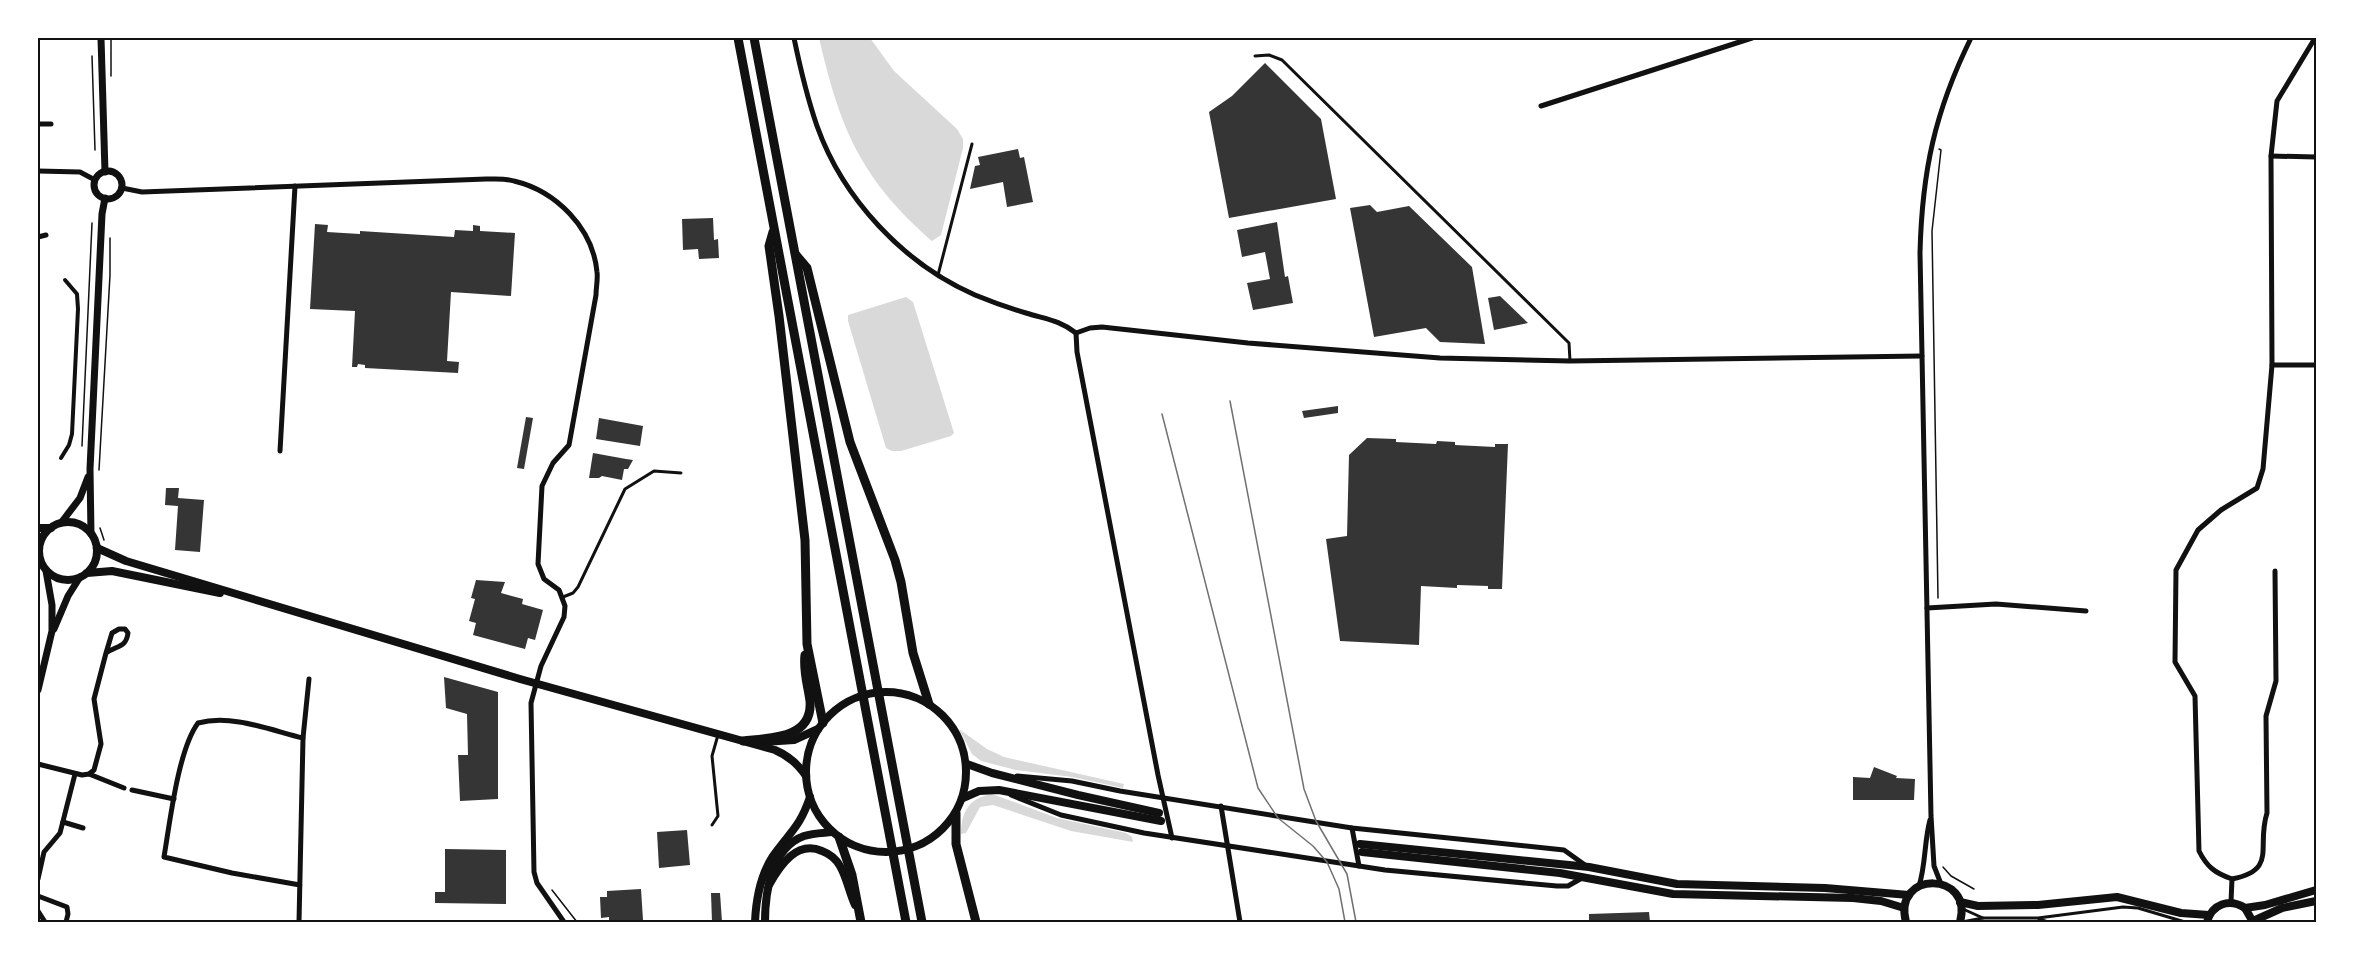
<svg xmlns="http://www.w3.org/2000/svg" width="2354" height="960" font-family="Signika,sans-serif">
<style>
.water{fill:#d9d9d9}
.building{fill:#353535}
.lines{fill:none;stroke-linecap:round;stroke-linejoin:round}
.path{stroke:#111;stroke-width:1.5}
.service{stroke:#111;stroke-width:3}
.pedestrian{stroke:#111;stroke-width:4}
.minor{stroke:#111;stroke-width:5}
.tertiary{stroke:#111;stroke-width:7}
.secondary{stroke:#111;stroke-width:8}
.trunk{stroke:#111;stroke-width:9}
.tram{stroke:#707070;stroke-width:1.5}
.neatline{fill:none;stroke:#111;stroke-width:2}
</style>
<rect width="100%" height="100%" fill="#fff"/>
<g class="water">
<path d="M819 38H870L894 71 957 129 963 139V148L941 235 932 241C860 178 840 128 819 38Z"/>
<polygon points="906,297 913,302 954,433 951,436 901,451 892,451 886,448 848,321 848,315"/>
<polygon points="959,729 987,749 1004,757 1124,784 1123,788 1072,777 1016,770 981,761 972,754"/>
<path d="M992 794 1057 818 1126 833 1132 837 1133 842 1071 831 993 805 980 807 966 833 961 834C961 812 969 798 992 794Z"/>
</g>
<g class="building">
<polygon points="1265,63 1321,119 1336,199 1229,218 1209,112 1232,96"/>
<polygon points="1018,149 1020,158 1024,157 1033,202 1007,207 1003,182 970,189 975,166 980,165 978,157"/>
<polygon points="1370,205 1377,212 1409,206 1472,267 1485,344 1440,342 1426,328 1374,337 1350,208"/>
<polygon points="713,218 714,240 718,239 719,258 699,259 698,249 683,250 682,219"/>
<polygon points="1277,222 1285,277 1288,276 1293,303 1253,310 1247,283 1270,279 1265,252 1242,257 1237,230"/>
<polygon points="315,224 328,225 327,232 360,234 360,231 454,237 455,230 473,231 473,225 480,226 480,231 515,233 511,296 451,292 447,361 459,362 458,373 365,368 365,365 358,364 357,367 352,367 355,311 310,309"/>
<polygon points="1500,296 1528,323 1494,330 1488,298"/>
<polygon points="1338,406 1338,413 1304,418 1302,411"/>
<polygon points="526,417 533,418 524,469 517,468"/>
<polygon points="599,418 643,426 640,446 596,439"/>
<polygon points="1367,438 1396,439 1396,442 1436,444 1437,441 1455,442 1455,445 1495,447 1495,444 1508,444 1502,589 1488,589 1488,586 1457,585 1457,588 1421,586 1419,645 1340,641 1326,539 1347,536 1349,455"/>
<polygon points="593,453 626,459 633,460 628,469 624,469 622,480 602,476 599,478 589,478"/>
<polygon points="166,488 179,488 178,498 204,500 200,552 175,550 178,506 165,505"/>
<polygon points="476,580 505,582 501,593 523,599 522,604 543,610 535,640 528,638 525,649 473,635 476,623 469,621 475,599 471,598"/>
<polygon points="444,677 498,692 498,799 460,801 458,755 468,755 467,714 446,708"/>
<polygon points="1874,767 1897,776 1896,778 1915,779 1914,800 1853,800 1853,777 1870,778"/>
<polygon points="687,830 690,865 659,868 657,832"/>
<polygon points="445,849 506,850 506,904 435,903 435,892 445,892"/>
<polygon points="641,889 643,920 609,922 609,917 601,918 600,897 607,897 607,891"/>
<polygon points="711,893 720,893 722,922 712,922"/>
<polygon points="1649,912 1650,922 1589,922 1589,914"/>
</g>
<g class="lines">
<g class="path">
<polyline points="111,38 111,76"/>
<polyline points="92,56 95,150"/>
<polyline points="82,446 92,223"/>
<polyline points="99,470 110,275 110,238"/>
<polyline points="100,528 104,540"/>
<polyline points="1938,598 1932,231 1941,150 1939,149"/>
<polyline points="1943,867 1951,876 1974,889"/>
<polyline points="552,890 577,922"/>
</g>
<g class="service">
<polyline points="1255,56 1269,55 1282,60 1569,343 1570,361"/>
<polyline points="938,275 972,144"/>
<polyline points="563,597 573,593 578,587 625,489 654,471 681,473"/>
<polyline points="712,825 718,816 712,756 718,735"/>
<polyline points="1963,909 1983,918"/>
<polyline points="2039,919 2048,922"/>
<polyline points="1962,922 1983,918 2038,918 2123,907 2138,908 2185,922"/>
</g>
<polyline class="pedestrian" points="61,458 69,445 72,434 78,309 77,294 65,280"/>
<g class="minor">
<path d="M794 38C800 67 807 97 817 126 843 199 904 264 975 295 992 302 1009 308 1026 313 1045 319 1060 320 1076 333"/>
<polyline points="1541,106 1752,38"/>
<polyline points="38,124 51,124"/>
<polyline points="2271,156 2316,157"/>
<polyline points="38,171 80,172 95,180"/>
<path d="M122 188 142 192 486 179C495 179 505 178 514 181 556 191 593 228 597 272 598 279 596 288 596 295L569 445 553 463 542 486 538 564 544 579 559 590 565 606 564 617 541 666 531 703 534 872 537 883 564 922"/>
<polyline points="38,237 46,235"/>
<polyline points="1076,333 1090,328 1102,327 1248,343 1440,358 1570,361 1922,356"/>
<polyline points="1076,333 1077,352 1158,775 1172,838"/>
<polyline points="2272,365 2316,365"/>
<polyline points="280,451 295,186"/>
<polyline points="1927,608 1996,604 2086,611"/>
<polyline points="303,738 309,679"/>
<path d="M38 764 82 775 89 774 94 770 101 744 94 699 106 653C117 645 126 648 128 633L125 629H119L112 633 106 653"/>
<polyline points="89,774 124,788"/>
<polyline points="1017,776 1072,781 1120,791 1352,828 1564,850 1585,865"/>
<polyline points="132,790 174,799"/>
<polyline points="1011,795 1061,815 1144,833 1385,870 1557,886 1568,886 1582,878"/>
<polyline points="1221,806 1240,922"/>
<polyline points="63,822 83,828"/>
<polyline points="1352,828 1359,866"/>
<polyline points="38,879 44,852 60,833 75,774"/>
<path d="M2232 879C2278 870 2256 847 2267 813L2266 716 2276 681 2275 571"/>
<path d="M1941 884 1934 866 1931 816 1920 253C1922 171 1935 111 1971 38"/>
<path d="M1919 886C1926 864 1924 842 1930 820"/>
<polyline points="38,896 67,907 68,914 66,922"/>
<path d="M2231 902 2232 879C2215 873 2207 867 2199 851L2195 696 2175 662 2176 570 2198 530 2221 510 2257 488 2263 469 2272 365 2271 156 2277 101 2315 38"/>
<polyline points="38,911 45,922"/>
<path d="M299 922 303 738C270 730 232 714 198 723 178 750 170 822 164 857L232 873 300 885"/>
</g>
<g class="tertiary">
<polyline points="101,38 105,172"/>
<circle cx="108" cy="185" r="14"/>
<polyline points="61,523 80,498 88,477"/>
<polyline points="91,534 90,469 102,214 105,198"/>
<polyline points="54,629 68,596 80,577"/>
<polyline points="38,690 52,631 52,605 46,571"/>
</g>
<g class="secondary">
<circle cx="68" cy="551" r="29"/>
<polyline points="38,528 51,528"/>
<path d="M97 548 126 561 520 679 775 750C789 756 798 764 806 776"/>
<polyline points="87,573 112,571 220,593"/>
<circle cx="886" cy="772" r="80"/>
<polyline points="764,742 794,740 818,729"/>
<polyline points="967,764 992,773 1078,795 1159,813"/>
<polyline points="963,798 979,791 999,790 1161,821"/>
<polyline points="1360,844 1589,867 1677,884 1825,888 1909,895"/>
<polyline points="1362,852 1560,873 1673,894 1853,898 1881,901 1904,908"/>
<path d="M769 885C780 865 797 840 822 851 830 854 836 859 840 866 847 878 849 892 855 905"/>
<polyline points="1960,902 1978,906 2038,905 2117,897 2181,913 2209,915"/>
<polyline points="2245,908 2265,905 2316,890"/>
<polyline points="2253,921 2282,908 2316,901"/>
<path d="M755 922C756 899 760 876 773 856 790 832 800 827 810 797"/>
<path d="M765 922C765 893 771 848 804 836 813 833 823 833 832 832"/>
<path d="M1906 922C1892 870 1974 871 1960 922"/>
<path d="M2207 922C2212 904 2229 898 2245 908L2253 922"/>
</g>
<g class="trunk">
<polyline points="738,38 906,922"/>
<polyline points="754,38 922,922"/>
<polyline points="773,232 769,246 779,316 805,540 807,644 823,723"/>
<polyline points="796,255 807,268 850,442 895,560 901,582 913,653 929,704"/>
<path d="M743 741C769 738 813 739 810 701 808 686 803 671 805 655"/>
<polyline points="956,813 956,844 976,922"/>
<polyline points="839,837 852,875 861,922"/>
</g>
<g class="tram">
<polyline points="1230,401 1304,789 1316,821 1347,874 1356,922"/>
<polyline points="1162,414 1258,788 1278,818 1313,846 1327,862 1339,889 1345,922"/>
</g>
</g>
<rect width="2354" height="960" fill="none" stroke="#ffffff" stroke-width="78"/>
<rect x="39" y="39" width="2276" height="882" class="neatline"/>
</svg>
